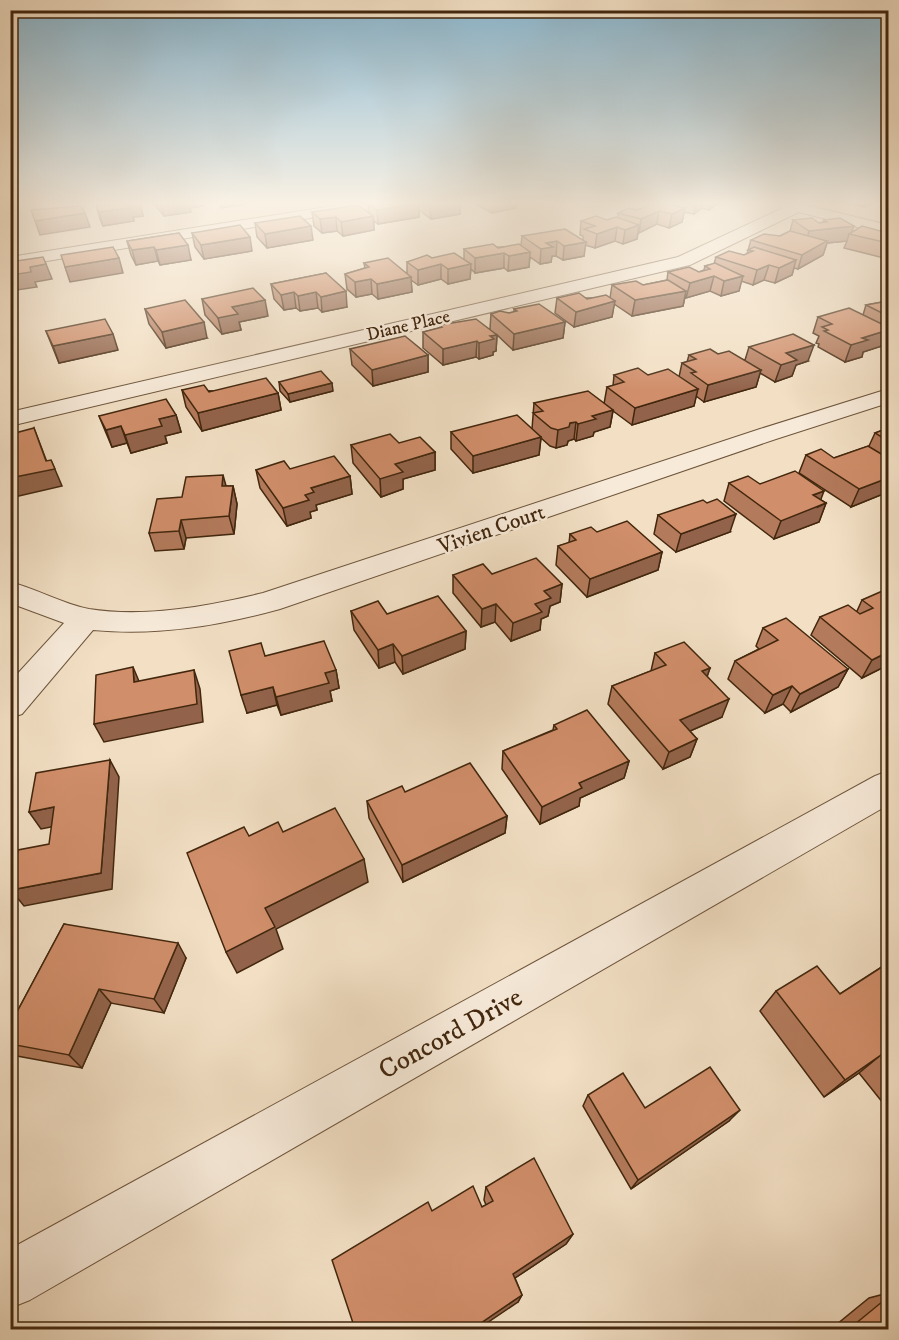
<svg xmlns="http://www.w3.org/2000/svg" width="899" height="1340" font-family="'IM FELL DW Pica',serif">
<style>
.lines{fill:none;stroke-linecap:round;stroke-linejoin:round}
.street-casing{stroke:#6e553c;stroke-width:2}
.street{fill:#f7ead9;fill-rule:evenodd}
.wall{fill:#b37a5b;stroke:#42270e;stroke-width:1.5}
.shaded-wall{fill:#92634a;stroke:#42270e;stroke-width:1.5}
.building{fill:#d08e6a;stroke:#42270e;stroke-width:1.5}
.labels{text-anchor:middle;stroke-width:5;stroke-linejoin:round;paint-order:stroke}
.far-street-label{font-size:18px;fill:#42270e;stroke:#f7ead9}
.street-label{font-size:22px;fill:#42270e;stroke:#f7ead9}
.near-street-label{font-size:27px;fill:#42270e;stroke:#f7ead9}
</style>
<rect width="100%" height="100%" fill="#f2dfc4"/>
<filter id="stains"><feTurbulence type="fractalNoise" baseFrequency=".00333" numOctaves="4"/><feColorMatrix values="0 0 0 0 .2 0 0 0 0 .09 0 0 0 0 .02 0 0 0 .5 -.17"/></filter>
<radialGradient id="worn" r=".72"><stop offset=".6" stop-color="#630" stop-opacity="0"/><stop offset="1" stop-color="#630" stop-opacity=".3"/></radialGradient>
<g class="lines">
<defs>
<g id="street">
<polygon points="345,204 378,204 371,208 10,267 10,257"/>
<polygon points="778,204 802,204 888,225 888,235 799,212 690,265 10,426 10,412 678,257 783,208"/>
<path d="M888 389V403L776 439 280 609C218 626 157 636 93 630L22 714 10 718V682L64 623 10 603V582C37 589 63 604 89 609 146 618 209 606 263 593L760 429Z"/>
<polygon points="888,771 888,805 30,1300 10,1308 10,1249 875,776"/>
</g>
</defs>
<use href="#street" class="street-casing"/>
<use href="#street" class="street"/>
</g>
<g class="wall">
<polygon points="102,204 140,204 143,216 133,217 134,221 103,226 100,219 96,205 103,205"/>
<polygon points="155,204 202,204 203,206 190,208 191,212 164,216 156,206"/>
<polygon points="368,204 460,204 460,214 431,219 419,210 419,217 378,224 374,221 374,230 343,236 337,231 322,233 314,226 312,212 369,213"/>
<polygon points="475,204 517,204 516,208 492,213"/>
<polygon points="675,204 717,204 709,210 702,208 694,214 684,212 682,222 669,228 657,224 638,233 637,239 623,244 615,241 595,248 585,245 584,256 563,260 556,256 552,256 551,262 540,264 530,257 529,267 508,271 504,268 475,273 471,269 470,279 448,284 441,279 418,285 411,280 412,292 378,299 372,294 356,297 347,289 345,274 365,268 364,263 407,273 407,262 432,258 464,259 464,249 521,246 522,236 583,240 583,236 580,235 581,221 607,220 618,218 618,213 674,205"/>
<polygon points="851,204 872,204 866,207"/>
<polygon points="882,204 888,204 888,209 880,207"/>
<polygon points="793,220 819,223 823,222 824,220 852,232 888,233 888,259 844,248 847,241 827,243 823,255 798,269 794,268 792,275 775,283 764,280 753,285 741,281 739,291 721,296 710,291 686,298 685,297 683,306 632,316 614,304 612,317 574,327 555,313 557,298 610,298 612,285 643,285 667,280 668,272 699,272 704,270 705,266 714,264 716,257 744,255 747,254 751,240 780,236 790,231"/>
<polygon points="255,223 313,240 267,248 257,237"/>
<polygon points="179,233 191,260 160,265 158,261 136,265 131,255 127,241"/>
<polygon points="192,233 252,251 204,259 195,247"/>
<polygon points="326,273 347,307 322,312 318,308 300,311 296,308 284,310 274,299 271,284"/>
<polygon points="202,299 268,316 239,322 241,330 222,334 205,315"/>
<polygon points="888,301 888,337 885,345 863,352 862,357 845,362 818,347 819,344 816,343 819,336 813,333 818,317 863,315 866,305"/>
<polygon points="145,309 207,338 166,348 149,324"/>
<polygon points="514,309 565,322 563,338 513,350 497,335 496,351 493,352 493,355 479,359 476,357 443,365 423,348 423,332 440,328 440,325 490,329 491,314 509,313 514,312"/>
<polygon points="46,331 118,350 59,363"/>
<polygon points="749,347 808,361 796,365 792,376 775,382 760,373 756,387 704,402 696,396 694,406 632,425 613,411 610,427 594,432 593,436 576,441 574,439 568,441 567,445 556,448 550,446 541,438 539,455 473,473 451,449 451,432 532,429 534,403 604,404 607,387 613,386 614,375 648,375 679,377 682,363 687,362 689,355 718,354 745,360"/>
<polygon points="350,349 428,355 428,372 373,386 352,365"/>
<polygon points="279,382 333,391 290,402 280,391"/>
<polygon points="182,390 278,393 281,410 202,431 186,407"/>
<polygon points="176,415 181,432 165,436 167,443 131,453 127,443 112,447 106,433 99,416"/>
<polygon points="888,428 888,492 851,507 799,473 806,455 834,458 869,446 875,433"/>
<polygon points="399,443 435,452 435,470 403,479 403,489 381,497 353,463 351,445"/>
<polygon points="290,469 350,476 352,494 316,505 317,510 310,512 311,518 287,526 260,488 256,470"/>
<polygon points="729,483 760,484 821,500 826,503 819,522 774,539 724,501"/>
<polygon points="226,486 233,486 237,504 234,534 186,538 184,549 155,551 149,533"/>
<polygon points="658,515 730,532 676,552 654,534"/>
<polygon points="597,532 662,552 658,570 587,597 556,565 558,546 569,543 570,534"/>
<polygon points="492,574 562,584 560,602 550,606 548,616 541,619 540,630 511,641 495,622 481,627 453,593 453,575"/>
<polygon points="888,590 888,665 862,678 811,635 820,617 857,611 862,600"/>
<polygon points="351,611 387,614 466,631 465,649 403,674 395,662 379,668 354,630"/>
<polygon points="763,628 848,669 838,687 791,712 783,704 765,713 728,679 735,661 759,649 756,646"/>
<polygon points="655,653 710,668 707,676 722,717 690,731 697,739 690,757 663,769 608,704 612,686 651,671"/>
<polygon points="265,656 336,670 339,688 330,691 332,701 281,715 277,705 247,713"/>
<polygon points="554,725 629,761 624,778 580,798 579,806 540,824 502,769 503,751 553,730"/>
<polygon points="405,792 507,816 505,833 403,882 369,818 367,801"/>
<polygon points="64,924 186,958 164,1013 111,1003 82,1068 17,1056 10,1050 10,1025"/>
<polygon points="888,963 888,1100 883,1103 859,1073 824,1097 760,1011 776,991 840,994"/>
<polygon points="588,1095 645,1108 729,1121 631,1189 583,1106"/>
<polygon points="486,1187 573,1234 566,1244 515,1278 522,1295 518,1302 432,1211 482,1207 486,1205 484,1200"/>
<polygon points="888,1293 888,1329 831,1329 869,1298"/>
</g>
<g class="shaded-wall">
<polygon points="127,204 140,204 143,216 133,217 134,221 103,226 99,212"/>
<polygon points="161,204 202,204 203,206 190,208 191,212 164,216"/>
<polygon points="220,204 248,204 221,208"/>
<polygon points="418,204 419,217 378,224 377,210"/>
<polygon points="438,204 460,204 460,214 431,219 430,205"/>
<polygon points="493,204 517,204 516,208 492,213"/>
<polygon points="696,204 703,204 702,208 694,214"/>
<polygon points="710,204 717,204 709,210"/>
<polygon points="685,208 682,222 669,228 672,214"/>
<polygon points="659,211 657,224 639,233 641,219"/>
<polygon points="85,213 90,227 40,235 35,221"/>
<polygon points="373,216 374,230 343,236 341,222"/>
<polygon points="336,217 337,231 322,233 320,219"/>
<polygon points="639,225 637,239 623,244 625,230"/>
<polygon points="311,226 313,240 267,248 265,234"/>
<polygon points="854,226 851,234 849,234 847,241 827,243 823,255 798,269 809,231"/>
<polygon points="617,227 615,241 595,248 597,234"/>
<polygon points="250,237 252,251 204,259 201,245"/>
<polygon points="557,241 556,256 552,256 551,262 540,264 541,249 546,243"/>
<polygon points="586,242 584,256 563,260 564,246"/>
<polygon points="188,245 191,260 160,265 156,250"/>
<polygon points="154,247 158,261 136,265 132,250"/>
<polygon points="530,252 529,267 508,271 509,256"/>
<polygon points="504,253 504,268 475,273 475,258"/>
<polygon points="119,258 123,273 70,282 65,267"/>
<polygon points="796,260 792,275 775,283 779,268"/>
<polygon points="46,264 52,279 35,282 37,287 17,290 15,285 10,286 10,271"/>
<polygon points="441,264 441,279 418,285 418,270"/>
<polygon points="471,264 470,279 448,284 448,269"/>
<polygon points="769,265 764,280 753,285 757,270"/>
<polygon points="714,276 710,291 686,298 690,283"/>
<polygon points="743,276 739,291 721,296 724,281"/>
<polygon points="411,277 412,292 378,299 377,284"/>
<polygon points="371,279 372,294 356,297 355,282"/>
<polygon points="346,291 347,307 322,312 321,297"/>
<polygon points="686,291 683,306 632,316 635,300"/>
<polygon points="294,292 296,308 284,310 281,295"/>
<polygon points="316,292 318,308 300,311 298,296"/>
<polygon points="265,300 268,316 239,322 241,330 222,334 218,318 232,307"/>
<polygon points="615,301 612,317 574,327 576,312"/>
<polygon points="204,322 207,338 166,348 162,332"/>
<polygon points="565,322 563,338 513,350 514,334"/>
<polygon points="888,330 888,337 885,345 863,352 862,357 845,362 851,345 862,338"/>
<polygon points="113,334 118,350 59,363 53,346"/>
<polygon points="497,335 496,351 493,352 493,355 479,359 479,343 490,336"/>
<polygon points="477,341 476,357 443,365 443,349"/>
<polygon points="814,345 808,361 796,365 792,376 775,382 781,365 786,353"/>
<polygon points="428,355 428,372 373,386 372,370"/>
<polygon points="10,364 16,377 10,379"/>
<polygon points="761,370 756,387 704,402 708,385"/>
<polygon points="332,383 333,391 290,402 288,394"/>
<polygon points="698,389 694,406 632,425 635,408"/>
<polygon points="278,393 281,410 202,431 198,413"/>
<polygon points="613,410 610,427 594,432 593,436 576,441 578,424 592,416"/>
<polygon points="176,415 181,432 165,436 167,443 131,453 125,435 159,419"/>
<polygon points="576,422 574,439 568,441 567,445 556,448 558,430 570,423"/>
<polygon points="121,426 127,443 112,447 106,430"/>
<polygon points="34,428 50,470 51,460 62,486 10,498 10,478"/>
<polygon points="541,437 539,455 473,473 473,456"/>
<polygon points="435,452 435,470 403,479 403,489 381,497 380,479 395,464"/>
<polygon points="223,475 228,493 222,486"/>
<polygon points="350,476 352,494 316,505 317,510 310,512 311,518 287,526 283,508 305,495 311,488"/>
<polygon points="888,478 888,492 851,507 859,489"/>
<polygon points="233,486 237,504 234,534 229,516"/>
<polygon points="824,491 818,507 826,503 819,522 774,539 781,521 813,495"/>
<polygon points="736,514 730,532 676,552 681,534"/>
<polygon points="181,520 186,538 184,549 179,531"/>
<polygon points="662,552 658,570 587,597 590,579"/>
<polygon points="562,584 560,602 550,606 548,616 541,619 540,630 511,641 513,623 535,604 544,591"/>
<polygon points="496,604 495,622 481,627 482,609"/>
<polygon points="466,631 465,649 403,674 402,656"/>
<polygon points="393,644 395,662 379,668 378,650"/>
<polygon points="888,652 888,665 862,678 872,660"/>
<polygon points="133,667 141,686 134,682"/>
<polygon points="710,668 704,686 702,671"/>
<polygon points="848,669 838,687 791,712 800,694"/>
<polygon points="194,670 200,689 203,722 104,742 94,724"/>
<polygon points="336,670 339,688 330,691 332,701 281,715 276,697 325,673"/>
<polygon points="792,686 783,704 765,713 773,695"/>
<polygon points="273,687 277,705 247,713 241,695"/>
<polygon points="729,699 722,717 674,738 680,720"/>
<polygon points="697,739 690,757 663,769 669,752"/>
<polygon points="110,760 119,777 112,889 24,906 11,890 101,873"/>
<polygon points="629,761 624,778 580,798 579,806 540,824 542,807 579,783"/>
<polygon points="54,807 66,824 41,829 29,812"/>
<polygon points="507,816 505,833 403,882 402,865"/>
<polygon points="364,859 368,882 276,929 283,949 237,973 226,952 265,908"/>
<polygon points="178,943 186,958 164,1013 154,999"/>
<polygon points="99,989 111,1003 82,1068 69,1055"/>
<polygon points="881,1055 859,1073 824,1097 845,1080"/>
<polygon points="740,1110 729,1121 631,1189 638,1180"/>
<polygon points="573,1234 566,1244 509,1282 513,1274"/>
<polygon points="522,1295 518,1302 478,1329 472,1329"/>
</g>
<g class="building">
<polygon points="103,204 127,204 130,208 99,212 96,205 104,204"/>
<polygon points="368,204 417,204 377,210"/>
<polygon points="652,204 668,204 685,208 672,214 659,211 641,219 618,213 629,208 637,210"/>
<polygon points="358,205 373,216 341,222 336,217 320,219 312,212"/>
<polygon points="81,206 85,213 35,221 31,210"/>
<polygon points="300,216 311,226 265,234 255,223"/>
<polygon points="596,216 607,220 616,217 639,225 625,230 617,227 597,234 584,229 595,226 581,221"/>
<polygon points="812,218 819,223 827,222 824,220 840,218 854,226 809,231 793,220"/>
<polygon points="240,225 250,237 201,245 192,233"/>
<polygon points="862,226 888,233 888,243 849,234"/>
<polygon points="565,229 586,242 564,246 557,241 546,243 553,247 541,249 522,236"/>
<polygon points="790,231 827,241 802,255 751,240 764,234 780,236"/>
<polygon points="179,233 188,245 156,250 154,247 132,250 127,241"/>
<polygon points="493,244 498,248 519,244 530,252 509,256 504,253 475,258 464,249"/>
<polygon points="113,247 119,258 65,267 61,255"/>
<polygon points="754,247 796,260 779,268 769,265 757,270 716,257 729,251 744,255 753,251 748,250"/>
<polygon points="454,253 471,264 448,269 441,264 418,270 407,262 427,255 432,258"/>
<polygon points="43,257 46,264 30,267 31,272 12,275 10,262"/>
<polygon points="388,258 411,277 377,284 371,279 355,282 345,274 369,267 364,263"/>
<polygon points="715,263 743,276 724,281 714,276 690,283 668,272 689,267 699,272 710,269 705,266"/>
<polygon points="326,273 346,291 321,297 316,292 298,296 294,292 281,295 271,284"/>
<polygon points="668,280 686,291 635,300 612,285 636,281 643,285"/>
<polygon points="253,288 265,300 232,307 238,314 218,318 202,299"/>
<polygon points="579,293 587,299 606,295 615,301 576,312 557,298"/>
<polygon points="185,300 204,322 162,332 145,309"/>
<polygon points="888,301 888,316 866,305"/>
<polygon points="539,304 565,322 514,334 491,314 500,311 509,313 517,311 514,309"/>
<polygon points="849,308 888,327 888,330 862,338 868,340 851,345 824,331 828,330 822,327 832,324 818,317"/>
<polygon points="105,319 113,334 53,346 46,331"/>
<polygon points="476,319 497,335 490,336 494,339 479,343 477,341 443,349 423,332 442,327 440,325"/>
<polygon points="793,334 814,345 786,353 797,360 781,365 749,347"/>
<polygon points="405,336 428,355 372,370 350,349"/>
<polygon points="710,349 718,354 729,351 761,370 708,385 691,373 696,372 682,363 696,359 689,355"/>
<polygon points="638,368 648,375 668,369 698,389 635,408 607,387 624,382 614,375"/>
<polygon points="321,371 332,383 288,394 279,382"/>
<polygon points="266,378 278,393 198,413 182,390 204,385 209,392"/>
<polygon points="588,391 613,410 592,416 596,419 578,424 576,422 570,423 569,427 558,430 551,428 533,413 543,411 534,403"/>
<polygon points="166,399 176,415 159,419 162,426 125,435 121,426 106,430 99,416"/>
<polygon points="517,415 541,437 473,456 451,432"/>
<polygon points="34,428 46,461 51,460 55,469 10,478 10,431 14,430 15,433"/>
<polygon points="888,428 888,441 875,433"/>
<polygon points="390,434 399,443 420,437 435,452 395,464 403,472 380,479 351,445"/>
<polygon points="868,446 888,458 888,478 859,489 806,455 821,449 834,458"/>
<polygon points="334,456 350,476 311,488 314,492 305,495 309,500 283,508 256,470 284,461 290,469"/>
<polygon points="795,471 824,491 813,495 826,503 781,521 729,483 748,476 760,484"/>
<polygon points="223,475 222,486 233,486 229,516 181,520 179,531 149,533 157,499 182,497 186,477"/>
<polygon points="717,499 736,514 681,534 658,515 703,500 707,503"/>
<polygon points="627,521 662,552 590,579 558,546 576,540 570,534 591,527 597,532"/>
<polygon points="536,558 562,584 544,591 551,598 535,604 542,612 513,623 496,604 482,609 453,575 483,564 492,574"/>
<polygon points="887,589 888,590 888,652 872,660 820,617 848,605 860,614 873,608 862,600"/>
<polygon points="438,596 466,631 402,656 393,644 378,650 351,611 378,601 387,614"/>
<polygon points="786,618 848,669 800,694 792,686 773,695 735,661 778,640 763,628"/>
<polygon points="324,641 336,670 325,673 329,683 276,697 273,687 241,695 229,651 261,643 265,656"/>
<polygon points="684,642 710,668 702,671 729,699 680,720 697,739 669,752 612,686 666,665 655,653"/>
<polygon points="133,667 134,682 194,670 197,704 94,724 96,675"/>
<polygon points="587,710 629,761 579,783 582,788 542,807 503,751 557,729 554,725"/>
<polygon points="110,760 101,873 11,890 18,850 49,844 54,807 29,812 36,773"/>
<polygon points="470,763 507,816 402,865 367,801 402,786 405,792"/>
<polygon points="335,808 364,859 265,908 275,927 226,952 187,853 244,827 249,836 278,822 283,832"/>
<polygon points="64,924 178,943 154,999 99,989 69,1055 10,1044 10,1025"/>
<polygon points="888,963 888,1064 881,1055 845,1080 776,991 817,966 840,994"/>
<polygon points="710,1067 740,1110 638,1180 588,1095 623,1073 645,1108"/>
<polygon points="534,1158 573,1234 513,1274 522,1295 472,1329 355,1329 332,1260 428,1202 432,1211 473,1186 482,1207 493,1201 486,1187"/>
<polygon points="888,1297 888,1329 849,1329"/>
</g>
<linearGradient id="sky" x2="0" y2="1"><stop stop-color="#89b8d2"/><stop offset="0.52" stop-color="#f9f1e4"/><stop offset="1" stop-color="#f9f1e4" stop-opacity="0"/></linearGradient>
<rect width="899" height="391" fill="url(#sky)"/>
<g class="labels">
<g class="far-street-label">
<text transform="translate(408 325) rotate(-13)" y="6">Diane Place</text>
</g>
<g class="street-label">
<text transform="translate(491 528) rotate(-19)" y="8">Vivien Court</text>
</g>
<g class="near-street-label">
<text transform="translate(450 1033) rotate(-29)" y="9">Concord Drive</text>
</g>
</g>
<rect width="899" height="1340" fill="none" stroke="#f2dfc4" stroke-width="36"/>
<rect x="12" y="12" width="875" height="1316" fill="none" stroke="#42270e" stroke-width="3"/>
<rect x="18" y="18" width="863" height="1304" fill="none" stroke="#42270e" stroke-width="1.5"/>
<rect width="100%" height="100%" filter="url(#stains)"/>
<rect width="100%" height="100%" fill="url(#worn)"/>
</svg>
